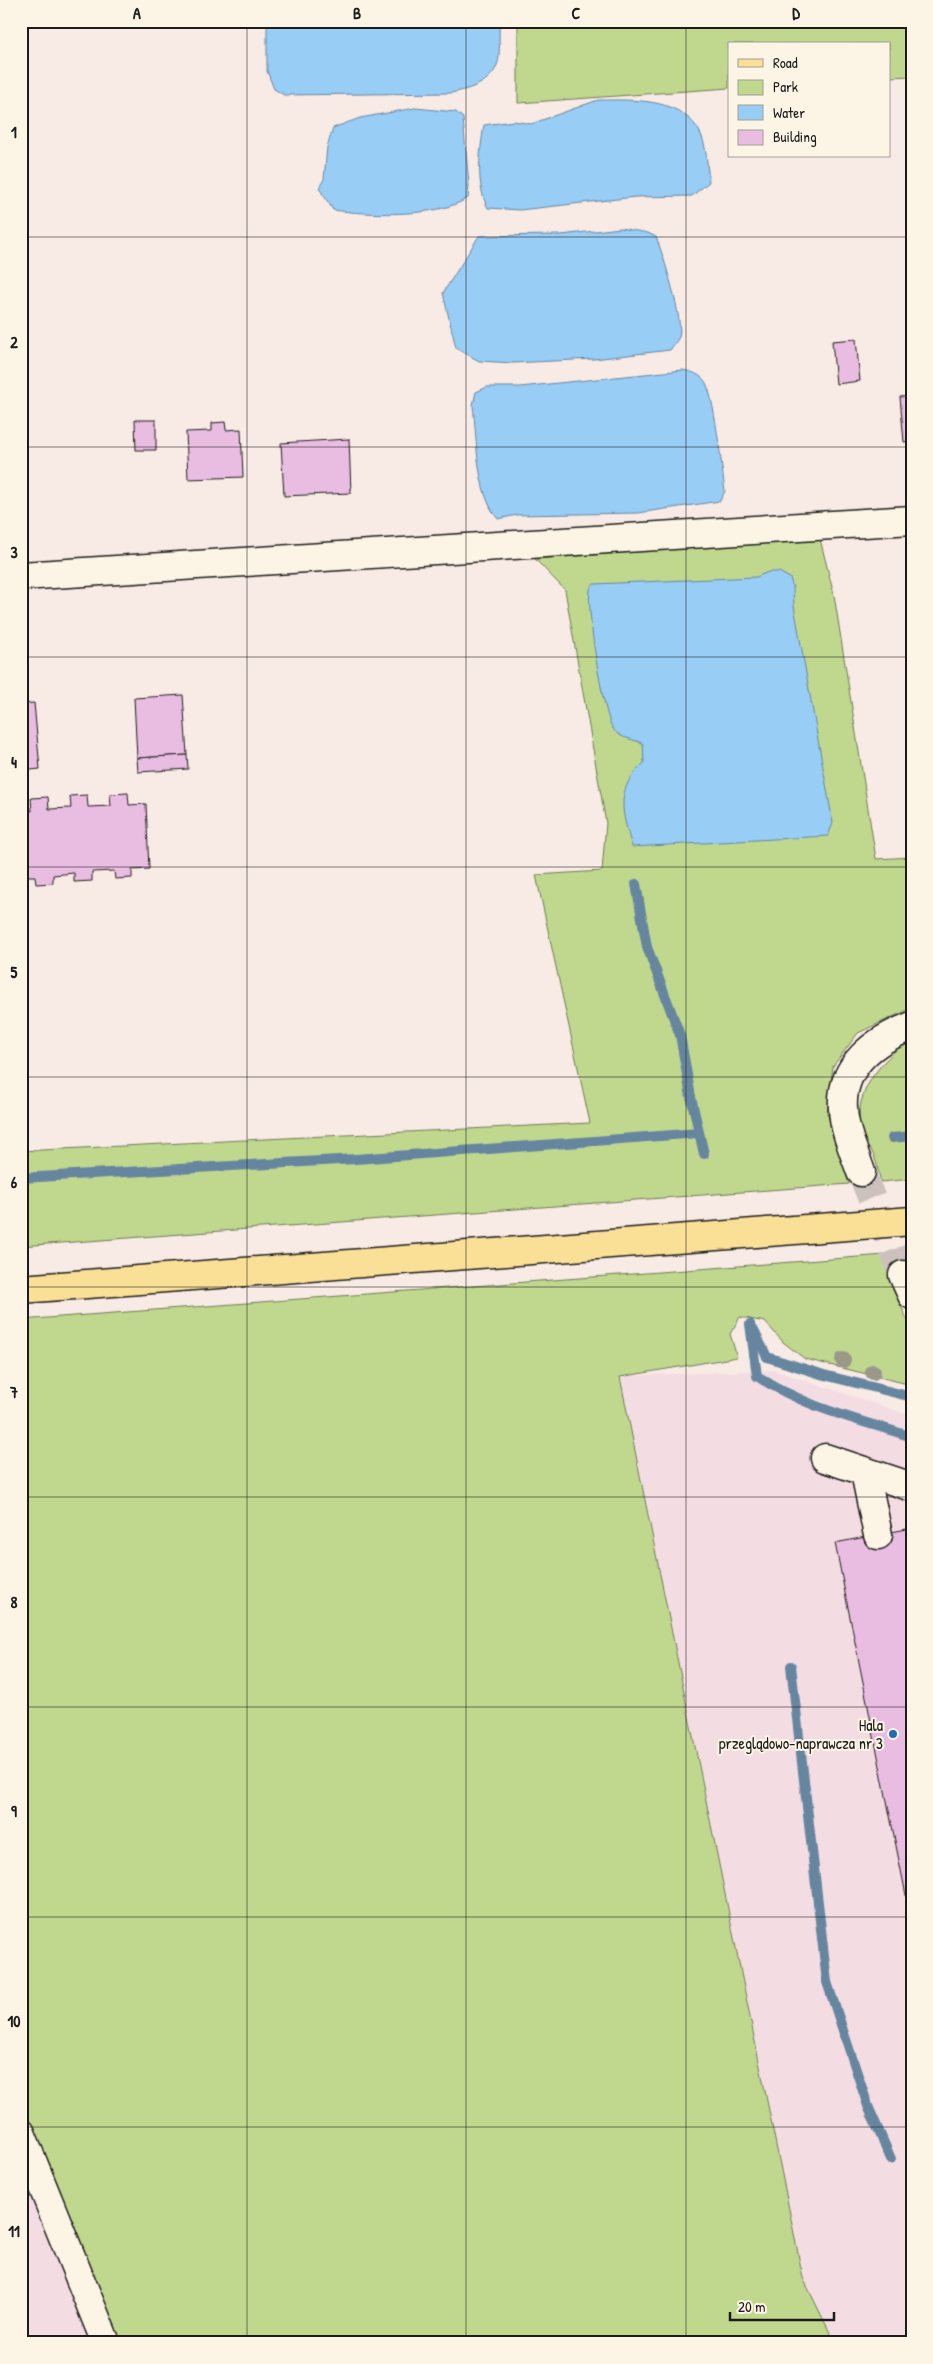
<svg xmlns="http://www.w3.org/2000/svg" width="933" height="2364" font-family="'Patrick Hand',sans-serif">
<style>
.built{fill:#f4dce3}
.green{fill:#c0d88e;stroke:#6e7a55}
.water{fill:#98cdf6;stroke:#66869f}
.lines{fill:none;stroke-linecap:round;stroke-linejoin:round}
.stream{stroke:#66869f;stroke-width:10}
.building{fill:#e9bde2;stroke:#1c1c1c}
.minor-tunnel{stroke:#ccc1bc;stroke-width:28;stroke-dasharray:28 14;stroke-linecap:butt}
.minor-casing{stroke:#1c1c1c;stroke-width:31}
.major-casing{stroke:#1c1c1c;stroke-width:31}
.minor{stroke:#fcf5e5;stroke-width:28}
.major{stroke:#fadf96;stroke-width:28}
.tree{fill:#9a9889}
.grid{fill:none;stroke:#1c1c1c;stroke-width:1;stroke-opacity:0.55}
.poi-dot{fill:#1f6fb2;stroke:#fcf5e5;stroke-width:2}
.labels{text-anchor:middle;stroke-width:4;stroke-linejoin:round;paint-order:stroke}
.poi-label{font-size:16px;fill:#1c1c1c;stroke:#fcf5e5;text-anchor:end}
.neatline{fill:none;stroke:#1c1c1c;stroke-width:2}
.grid-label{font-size:16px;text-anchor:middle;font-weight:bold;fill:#1c1c1c}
</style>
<rect width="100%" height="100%" fill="#f8eae4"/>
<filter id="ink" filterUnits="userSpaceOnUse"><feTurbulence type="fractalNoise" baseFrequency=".02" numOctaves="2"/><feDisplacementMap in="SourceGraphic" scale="10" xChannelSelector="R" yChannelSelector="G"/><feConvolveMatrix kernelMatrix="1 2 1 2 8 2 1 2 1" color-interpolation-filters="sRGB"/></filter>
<g filter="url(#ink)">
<g class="built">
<polygon points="774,1370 912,1416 912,2343 835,2343 803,2278 620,1376"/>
<polygon points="21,2109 107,2322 116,2343 21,2343"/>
</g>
<g class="green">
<polygon points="518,21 912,21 912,76 889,77 889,44 729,44 729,88 518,103"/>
<polygon points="820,539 834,595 876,859 912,857 912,1008 858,1033 833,1066 827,1113 849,1184 21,1246 21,1151 590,1123 536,875 602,871 606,823 565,590 535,559"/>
<path d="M912 1037V1179L881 1182C878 1173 877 1160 872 1152 870 1148 864 1145 863 1140 848 1097 879 1062 912 1037Z"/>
<polygon points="912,1253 912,1273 891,1277 893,1290 912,1329 912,1385 805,1359 783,1342 765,1322 740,1317 730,1334 737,1357 620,1377 803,2278 835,2343 116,2343 21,2109 21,1320"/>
</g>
<g class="water">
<path d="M267 21H500C498 33 500 45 499 57 496 82 471 89 451 93L284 95 274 89 267 71Z"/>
<path d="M598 100C632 100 677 97 698 129 707 142 707 166 709 182L692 196 635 197 520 210 488 208C475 184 480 150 484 125L514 121 531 124Z"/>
<path d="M415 108 456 112 463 118 469 185 468 198C437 218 368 215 333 210L319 188 324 179 327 147 333 128 360 118Z"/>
<path d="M620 228 648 233 656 237C663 254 684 321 679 337 677 341 673 346 670 350L594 359 513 363 479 361 456 348 443 293 479 236 561 235Z"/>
<path d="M683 370C691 372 698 373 704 380 714 390 722 471 725 491L720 501 638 513 517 515 498 519C476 493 477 439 473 405L476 392 487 387H520Z"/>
<path d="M768 572H779L790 578 793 588 794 606 833 823 828 836 632 847C622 812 614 790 644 763L643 744C634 738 621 740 613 729 603 714 586 608 590 590 590 588 592 585 594 584L756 577Z"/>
</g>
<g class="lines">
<g class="stream">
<polyline points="636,884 647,947 680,1035 691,1097 704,1154"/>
<polyline points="892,1138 912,1136"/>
<polyline points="21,1178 356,1159 699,1133"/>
<path d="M750 1324 757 1376C803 1407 860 1420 912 1437"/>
<polyline points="754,1331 767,1357 824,1375 912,1397"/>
<polyline points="791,1666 827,1982 868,2106 891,2159"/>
</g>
</g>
<g class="building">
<polygon points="856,339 860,381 836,384 832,341"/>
<polygon points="912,396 912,441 904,442 900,397"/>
<polygon points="135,420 156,420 156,450 136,450"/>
<polygon points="225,422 226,430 241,429 243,477 188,479 186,432 212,431 212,423"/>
<polygon points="349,439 351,493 284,496 281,443"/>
<polygon points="183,695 187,755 137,758 134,698"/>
<polygon points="34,703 40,769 21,771 21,704"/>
<polygon points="187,755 188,769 138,772 137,758"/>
<polygon points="128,793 129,805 146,804 149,869 132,870 132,878 115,879 114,871 92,872 92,881 74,882 74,873 53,875 53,883 36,884 35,876 21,876 21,811 32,811 31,798 48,797 49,809 71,808 70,796 87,795 88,807 111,806 110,794"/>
<polygon points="912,1528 912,1925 835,1543"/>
</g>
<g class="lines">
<polyline class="minor-tunnel" points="861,1172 903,1275"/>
<defs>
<g id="minor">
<polyline points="21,576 912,520"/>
<path d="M861 1172C854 1152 844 1130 843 1109 840 1065 875 1040 912 1026"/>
<polyline points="903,1275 912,1295"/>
<polyline points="825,1458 912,1487"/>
<polyline points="865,1472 878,1535"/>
<polyline points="21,2133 106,2343"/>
</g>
<polyline id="major" points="21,1289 912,1221"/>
</defs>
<use href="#minor" class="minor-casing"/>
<use href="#major" class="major-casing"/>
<use href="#minor" class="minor"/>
<use href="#major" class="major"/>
</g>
<g class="tree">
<circle cx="843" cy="1360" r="8"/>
<circle cx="873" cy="1372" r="8"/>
</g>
</g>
<path class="grid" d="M247 21V2343M466 21V2343M686 21V2343M21 237H912M21 447H912M21 657H912M21 867H912M21 1077H912M21 1287H912M21 1497H912M21 1707H912M21 1917H912M21 2127H912"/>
<circle class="poi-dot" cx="893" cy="1734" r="5"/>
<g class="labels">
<g class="poi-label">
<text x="883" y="1731">Hala<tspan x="883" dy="18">przeglądowo-naprawcza nr 3</tspan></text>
</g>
</g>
<rect width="933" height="2364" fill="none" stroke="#fcf5e5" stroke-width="55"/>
<rect x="728" y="42" width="162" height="115" fill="#fcf5e5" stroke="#a29e95"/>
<rect x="738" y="59" width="25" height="8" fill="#fadf96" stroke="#a29e95"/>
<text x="773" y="68" font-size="15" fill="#1c1c1c">Road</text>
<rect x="738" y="80" width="25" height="15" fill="#c0d88e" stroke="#a29e95"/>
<text x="773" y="92" font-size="15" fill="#1c1c1c">Park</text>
<rect x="738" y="105" width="25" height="15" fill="#98cdf6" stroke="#a29e95"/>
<text x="773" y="118" font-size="15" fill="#1c1c1c">Water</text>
<rect x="738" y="130" width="25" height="15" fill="#e9bde2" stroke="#a29e95"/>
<text x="773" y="142" font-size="15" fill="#1c1c1c">Building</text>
<path d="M730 2312v8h104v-8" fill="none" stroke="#1c1c1c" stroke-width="2.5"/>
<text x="738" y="2312" font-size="15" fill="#1c1c1c" stroke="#fcf5e5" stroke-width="4" paint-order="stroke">20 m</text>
<rect x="28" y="28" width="878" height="2308" class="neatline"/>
<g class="grid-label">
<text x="137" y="19">A</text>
<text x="357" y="19">B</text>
<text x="576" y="19">C</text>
<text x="796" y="19">D</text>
<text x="14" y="138">1</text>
<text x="14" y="348">2</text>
<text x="14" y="558">3</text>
<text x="14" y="768">4</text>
<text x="14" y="978">5</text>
<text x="14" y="1188">6</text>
<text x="14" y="1398">7</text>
<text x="14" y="1608">8</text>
<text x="14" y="1817">9</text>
<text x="14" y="2027">10</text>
<text x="14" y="2237">11</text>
</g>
</svg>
